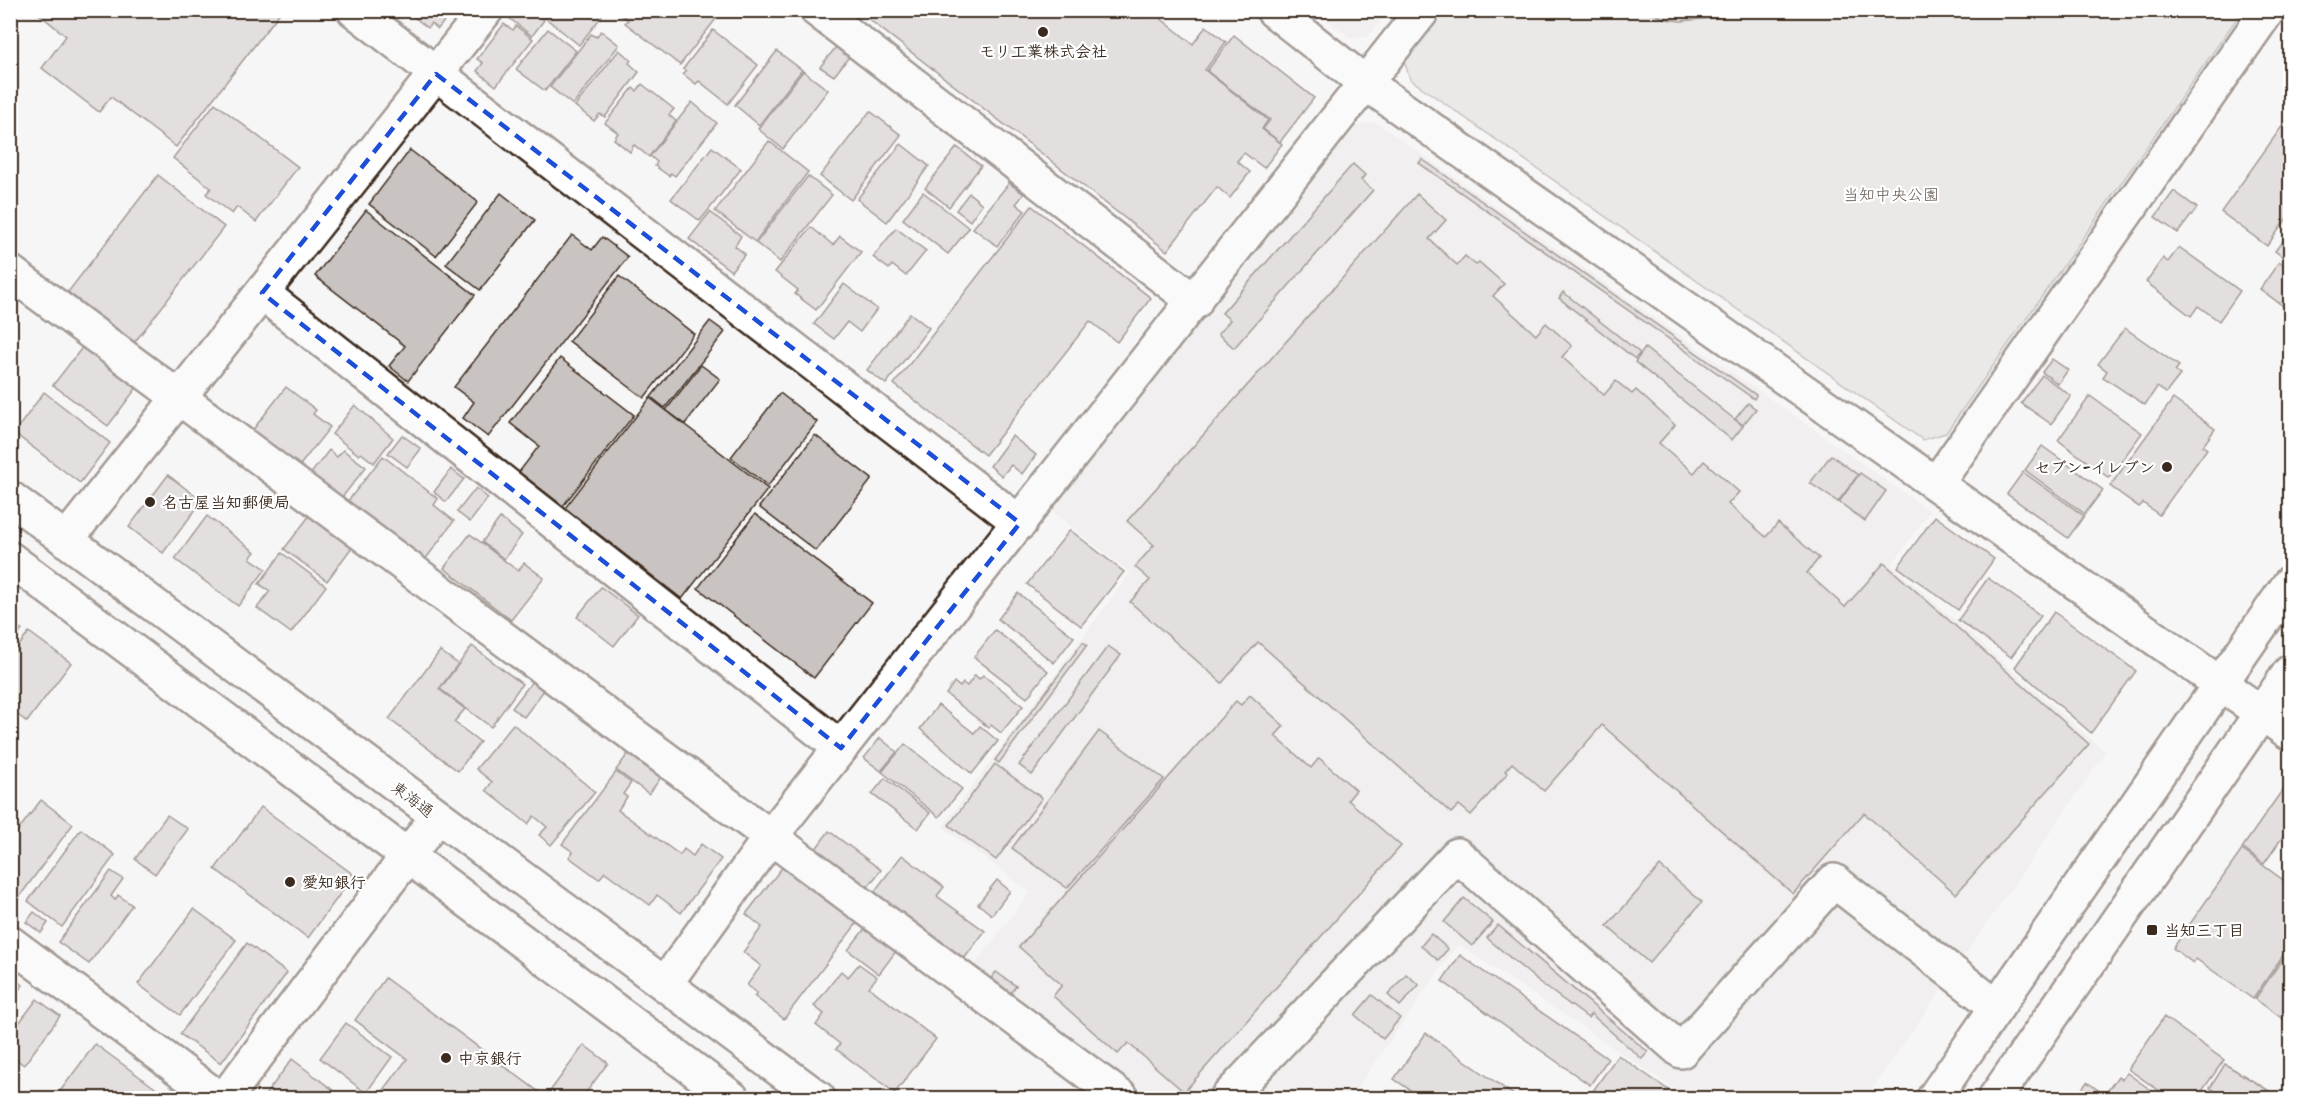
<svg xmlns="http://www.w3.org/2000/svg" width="2301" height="1109" font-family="Kalam,'Klee One',sans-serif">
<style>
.built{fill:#e9e7e6}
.green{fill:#dbd9d6;stroke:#8b827a;stroke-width:1.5}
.building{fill:#c9c3c1;stroke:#3b2a1e;stroke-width:1.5}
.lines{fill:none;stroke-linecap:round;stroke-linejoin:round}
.minor-casing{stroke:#3b2a1e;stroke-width:38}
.major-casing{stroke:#3b2a1e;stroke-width:38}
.minor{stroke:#fff;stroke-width:33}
.major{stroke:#fff;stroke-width:33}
.marked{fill:none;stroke:#1d4ed8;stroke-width:4.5;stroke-dasharray:12 8;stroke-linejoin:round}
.poi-dot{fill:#3b2a1e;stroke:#fff;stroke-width:2}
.labels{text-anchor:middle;stroke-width:4.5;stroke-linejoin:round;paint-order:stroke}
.poi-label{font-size:16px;font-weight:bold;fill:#3b2a1e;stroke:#fff;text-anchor:start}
.park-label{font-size:16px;fill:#63564c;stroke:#fff}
.street-label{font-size:16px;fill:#3b2a1e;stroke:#fff}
</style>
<rect width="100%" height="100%" fill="#f7f6f6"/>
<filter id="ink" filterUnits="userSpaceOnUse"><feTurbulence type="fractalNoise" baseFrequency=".0167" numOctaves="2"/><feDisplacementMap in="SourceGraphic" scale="12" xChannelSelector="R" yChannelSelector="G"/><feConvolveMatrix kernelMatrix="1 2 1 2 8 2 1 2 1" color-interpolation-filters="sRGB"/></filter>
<g filter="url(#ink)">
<g class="built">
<polygon points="1315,11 1388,11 1368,37 1349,37"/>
<polygon points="1376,122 1930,511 1892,565 2106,752 1866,1098 1688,1098 1458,944 1350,1098 1140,1098 970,971 1030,892 942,827 1130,573 1052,511 1354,126"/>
</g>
<polygon class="green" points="1444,11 2242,11 1946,433 1923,440 1410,79 1404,61"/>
<g class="building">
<polygon points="34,10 282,10 176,147 111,97 99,112 42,68 66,36"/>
<polygon points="412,10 453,10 438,29 431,23 428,28 410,14"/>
<polygon points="516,10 532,10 544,20 532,36 509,18"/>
<polygon points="540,10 594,10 602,16 579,45 538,12"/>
<polygon points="615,10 723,10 680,65 625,23 628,20"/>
<polygon points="857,10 1127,10 1137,18 1143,10 1150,10 1193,44 1206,26 1226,42 1205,70 1268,120 1262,129 1282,144 1264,168 1244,153 1237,161 1250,172 1230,198 1217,187 1167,251"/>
<polygon points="1645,10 1731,10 1712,18 1681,21 1666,19"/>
<polygon points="504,24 513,30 516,26 533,39 496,86 477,71 483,63 477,59"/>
<polygon points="548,29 576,51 545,91 516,69"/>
<polygon points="713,30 758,65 728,104 699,81 696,84 683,74 686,71 683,69"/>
<polygon points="601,31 619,45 573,105 550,87 591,34 596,37"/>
<polygon points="1234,35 1314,98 1280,142 1263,129 1270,120 1207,71"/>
<polygon points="836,47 849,57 834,76 820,67"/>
<polygon points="619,50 631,60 629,63 639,72 605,117 600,114 594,121 575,106"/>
<polygon points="777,51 802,70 759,125 735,105"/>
<polygon points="803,71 828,90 783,149 758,129"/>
<polygon points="642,84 674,109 669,115 676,121 649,157 634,145 630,152 614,139 618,133 605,123 633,88 637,91"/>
<polygon points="692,102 717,123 675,176 671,173 669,176 655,166 657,162 650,156"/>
<polygon points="215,103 298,167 256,222 237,207 232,214 206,194 211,188 173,158"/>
<polygon points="870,111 901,135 851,200 820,176"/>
<polygon points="2290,115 2290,214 2267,246 2221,212"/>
<polygon points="769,141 808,172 755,242 715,211"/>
<polygon points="901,144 929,166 887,222 857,199"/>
<polygon points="712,147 741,169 700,221 671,199"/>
<polygon points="957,147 981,166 949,207 925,188"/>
<polygon points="410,150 478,202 436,256 369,204"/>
<polygon points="1422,159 1756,395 1754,399 1419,163"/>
<polygon points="1353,164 1365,175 1361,180 1373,190 1234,348 1218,334 1230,320 1222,313"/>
<polygon points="158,175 224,227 134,343 68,292"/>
<polygon points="808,176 832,195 780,262 756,243"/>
<polygon points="1009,183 1024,194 1016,204 1025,211 997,246 973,228"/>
<polygon points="2174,191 2197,208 2178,233 2155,217"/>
<polygon points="923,192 969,228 948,254 903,219"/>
<polygon points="501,193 535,220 480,290 446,264"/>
<polygon points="969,193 982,204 970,221 956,210"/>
<polygon points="1417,194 1446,220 1429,239 1457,265 1465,256 1476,265 1479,262 1504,284 1493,296 1536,335 1546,323 1572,346 1562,357 1604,395 1616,381 1632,394 1636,390 1675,425 1659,443 1694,473 1704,461 1739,492 1728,504 1766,537 1778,523 1819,558 1807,573 1845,607 1884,563 2089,744 1956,894 1864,813 1793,894 1602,725 1544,791 1512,763 1505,771 1508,773 1471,815 1459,805 1451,813 1258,642 1222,683 1130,602 1150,580 1135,567 1154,545 1127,521"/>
<polygon points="1032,206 1151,298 1117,342 1090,321 985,455 894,384"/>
<polygon points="366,210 475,295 408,381 389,366 405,346 315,276"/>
<polygon points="710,212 741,236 735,246 745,254 731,271 689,239"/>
<polygon points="811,227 833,245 840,236 861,252 816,310 795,294 798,290 775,272"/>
<polygon points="896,228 926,251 906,276 892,265 889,269 873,257"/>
<polygon points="2290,231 2290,262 2275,251"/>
<polygon points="572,235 592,250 602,237 628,257 488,437 463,418 474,402 454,387"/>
<polygon points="2179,247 2240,291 2219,321 2198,306 2191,316 2146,282 2163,258 2168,262"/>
<polygon points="2279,262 2290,270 2290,311 2260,289"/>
<polygon points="619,276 694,334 644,398 569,341"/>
<polygon points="844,284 877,309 860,332 847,322 834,339 814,324"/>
<polygon points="1563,292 1640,353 1635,359 1559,298"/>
<polygon points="910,313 929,328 886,384 867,370"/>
<polygon points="710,321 725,332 665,408 651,397"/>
<polygon points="2125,328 2179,366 2175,371 2180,375 2166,393 2157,387 2145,405 2103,377 2107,371 2098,364"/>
<polygon points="84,345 138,386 108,426 53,385"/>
<polygon points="1645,348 1743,426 1732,440 1635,362"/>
<polygon points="560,358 634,415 563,506 519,472 539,446 510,423"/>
<polygon points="2052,359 2068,370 2058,384 2042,372"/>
<polygon points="701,365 720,379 685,424 666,410"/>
<polygon points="2042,375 2071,396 2051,424 2021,403"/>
<polygon points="286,387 316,410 313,414 330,427 297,469 252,431"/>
<polygon points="44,392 110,443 80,483 14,433"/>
<polygon points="780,393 817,422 768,486 731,457"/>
<polygon points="2090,396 2142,433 2109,478 2058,440"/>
<polygon points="650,398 768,489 682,599 565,508"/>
<polygon points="2173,399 2215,429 2203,446 2207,449 2159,515 2143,503 2139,507 2110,486"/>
<polygon points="1748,403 1756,409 1743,425 1735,419"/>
<polygon points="355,405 393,438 374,463 361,453 359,455 332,434"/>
<polygon points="402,435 421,449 407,467 388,453"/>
<polygon points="815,435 872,479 816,551 759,507"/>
<polygon points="1012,436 1036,455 1022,474 1011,465 1002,476 990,466"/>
<polygon points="2042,446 2103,490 2085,514 2025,470"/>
<polygon points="329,450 337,457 343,450 366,467 340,500 309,476"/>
<polygon points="1831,455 1858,475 1838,502 1810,483"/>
<polygon points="383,456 438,499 434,505 454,521 425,560 348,501"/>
<polygon points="451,469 464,479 446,502 434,492"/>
<polygon points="2023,472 2084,516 2068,538 2007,494"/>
<polygon points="1860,473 1886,491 1865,521 1839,502"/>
<polygon points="168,475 202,501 163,553 129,527"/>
<polygon points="476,488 488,498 470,522 457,512"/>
<polygon points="755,514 872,603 814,678 698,588"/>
<polygon points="310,515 355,543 327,581 284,549"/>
<polygon points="207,516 255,552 250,558 266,569 238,606 175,559"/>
<polygon points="1935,516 1994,559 1958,610 1898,567"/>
<polygon points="500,518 522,535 504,559 482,542"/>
<polygon points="1070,530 1124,572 1081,626 1027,584"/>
<polygon points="470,534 518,571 524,563 544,578 511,620 444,568"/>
<polygon points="282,553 326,586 291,633 257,608 270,591 259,584"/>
<polygon points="1988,578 2041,616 2011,657 1958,620"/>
<polygon points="601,587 638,615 614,646 577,617"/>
<polygon points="1018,593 1074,637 1054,663 998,619"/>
<polygon points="2054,612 2136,671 2091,733 2015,667"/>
<polygon points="12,623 22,630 10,645 10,625"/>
<polygon points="995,630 1048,671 1027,698 974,657"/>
<polygon points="29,632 71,663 27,722 14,712 10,717 10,658"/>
<polygon points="1083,642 1087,645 999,763 995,760"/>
<polygon points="472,646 522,684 491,727 440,689"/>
<polygon points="1108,646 1121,655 1032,775 1019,765"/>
<polygon points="440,651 458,664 439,689 465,709 454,722 480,742 458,771 389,719"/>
<polygon points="975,675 979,679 983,675 1023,706 1001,733 991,725 989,728 946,694 954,682 960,687 963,683 967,686"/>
<polygon points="536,676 548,685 524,717 512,708"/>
<polygon points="1250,695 1284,726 1275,736 1311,768 1319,758 1356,790 1348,800 1401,846 1184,1092 1128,1043 1118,1054 1053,996 1062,985 1019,947 1236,701 1241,705"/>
<polygon points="938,705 974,733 980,726 998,741 972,774 920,729"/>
<polygon points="513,724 595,792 551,845 539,835 547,827 534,816 528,824 486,790 492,782 476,769"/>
<polygon points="1099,731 1164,779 1067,888 1012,848"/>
<polygon points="880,738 897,752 881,771 864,758"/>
<polygon points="905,744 962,789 939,817 882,772"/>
<polygon points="633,747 665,772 649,794 616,770"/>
<polygon points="995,764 1042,798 996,860 949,825"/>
<polygon points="616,772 631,783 623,794 627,797 618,810 680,855 684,849 693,856 701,844 721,859 681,913 657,895 650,905 605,872 599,879 569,857 573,852 562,844"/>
<polygon points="885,778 930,813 918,829 872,794"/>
<polygon points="2290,779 2290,826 2264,864 2242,848"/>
<polygon points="41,800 73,824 14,904 10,902 10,841"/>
<polygon points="261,807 354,875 308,938 215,869"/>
<polygon points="167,815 188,829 155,874 135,859"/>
<polygon points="81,829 115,855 62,927 28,901"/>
<polygon points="829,831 881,870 864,892 812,854"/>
<polygon points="2242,850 2290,885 2290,945 2253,999 2196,959 2193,963 2173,948"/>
<polygon points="902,855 944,887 937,896 985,931 961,963 871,896"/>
<polygon points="784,865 858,922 784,1019 754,996 757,993 747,985 761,966 743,952 762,927 746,914"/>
<polygon points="1660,866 1702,902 1649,963 1607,926"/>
<polygon points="111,871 123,879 111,896 115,900 118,895 132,905 89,964 58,942"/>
<polygon points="997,880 1010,891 992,915 978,904"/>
<polygon points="1464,898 1493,922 1472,946 1444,922"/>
<polygon points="194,909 236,940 180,1015 138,984"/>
<polygon points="34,912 48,923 41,933 26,922"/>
<polygon points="1498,925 1648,1052 1642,1059 1591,1014 1588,1018 1539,982 1487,938"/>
<polygon points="867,926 897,950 879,974 848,950"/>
<polygon points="1431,934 1448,949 1438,960 1421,946"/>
<polygon points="247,943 287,973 221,1063 180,1034"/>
<polygon points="2290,948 2290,1024 2255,999"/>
<polygon points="1460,955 1608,1059 1590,1085 1442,981"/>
<polygon points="859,964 877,977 869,987 936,1039 895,1093 836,1049 840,1044 816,1025 824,1014 814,1006 841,971 848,977"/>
<polygon points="996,972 1016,986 1009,995 989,981"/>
<polygon points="1406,974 1419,985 1400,1006 1388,995"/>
<polygon points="10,977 23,985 10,1002"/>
<polygon points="385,978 539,1092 534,1098 378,1098 407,1059 355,1020"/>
<polygon points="1372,995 1400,1018 1383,1039 1355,1015"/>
<polygon points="37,999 60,1016 24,1065 10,1055 10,1035"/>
<polygon points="2164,1017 2224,1060 2197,1098 2170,1098 2128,1069"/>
<polygon points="346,1023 392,1057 366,1093 320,1058"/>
<polygon points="1426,1033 1518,1098 1413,1098 1416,1094 1394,1079"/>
<polygon points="95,1044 166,1096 164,1098 55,1098"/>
<polygon points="584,1045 608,1063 582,1098 545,1098"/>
<polygon points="1618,1055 1680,1098 1588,1098"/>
<polygon points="292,1059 333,1090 326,1098 263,1098"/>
<polygon points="2225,1064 2281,1098 2227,1098 2210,1088"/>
<polygon points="2127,1073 2162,1098 2109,1098 2110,1097 2106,1093 2118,1076 2122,1079"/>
<polygon points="2087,1082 2102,1093 2098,1098 2082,1089"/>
</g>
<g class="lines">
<defs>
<g id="minor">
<polyline points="354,10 1020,523"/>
<polyline points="817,10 1195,302"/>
<polyline points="1273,10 1364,82 2290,733"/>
<polyline points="10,272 1122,1098"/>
<polyline points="262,293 841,748"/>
<polyline points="1937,483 2268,10"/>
<polyline points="66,540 486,10"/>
<polyline points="10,943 218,1098"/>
<polyline points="665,984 771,836 1423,10"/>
<polyline points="225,1098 437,817"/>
<polyline points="1227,1098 1457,855 1681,1051 1834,881 1997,1007"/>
<polyline points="1934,1098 2290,583"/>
<polyline points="1995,1098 2290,672"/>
</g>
<g id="major">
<polyline points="10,498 818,1098"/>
<polyline points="10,559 732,1098"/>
</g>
</defs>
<use href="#minor" class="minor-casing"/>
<use href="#major" class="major-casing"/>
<use href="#minor" class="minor"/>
<use href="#major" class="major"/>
</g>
</g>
<path d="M0 0H2301V1109H0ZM436 74 1020 523 841 748 262 293Z" fill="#f7f6f6" fill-opacity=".55" fill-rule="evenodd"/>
<path class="marked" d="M436 74 1020 523 841 748 262 293Z"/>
<g class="poi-dot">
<circle cx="1043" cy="32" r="6"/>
<circle cx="2167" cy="467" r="6"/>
<circle cx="150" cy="502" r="6"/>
<circle cx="290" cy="882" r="6"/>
<rect x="2146" y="924" width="12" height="12" rx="3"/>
<circle cx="446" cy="1058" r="6"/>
</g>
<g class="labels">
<g class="poi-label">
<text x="1043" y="57" text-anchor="middle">モリ工業株式会社</text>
<text x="2155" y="473" text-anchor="end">セブン-イレブン</text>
<text x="162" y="508">名古屋当知郵便局</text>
<text x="302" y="888">愛知銀行</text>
<text x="2164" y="936">当知三丁目</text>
<text x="458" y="1064">中京銀行</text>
</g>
<g class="park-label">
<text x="1891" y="200">当知中央公園</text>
</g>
<g class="street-label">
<text transform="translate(413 799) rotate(37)" y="6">東海通</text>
</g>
</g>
<rect width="2301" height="1109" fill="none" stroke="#fff" stroke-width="36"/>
<rect x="18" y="18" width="2265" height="1073" fill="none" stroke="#3b2a1e" stroke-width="2" filter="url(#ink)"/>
</svg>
